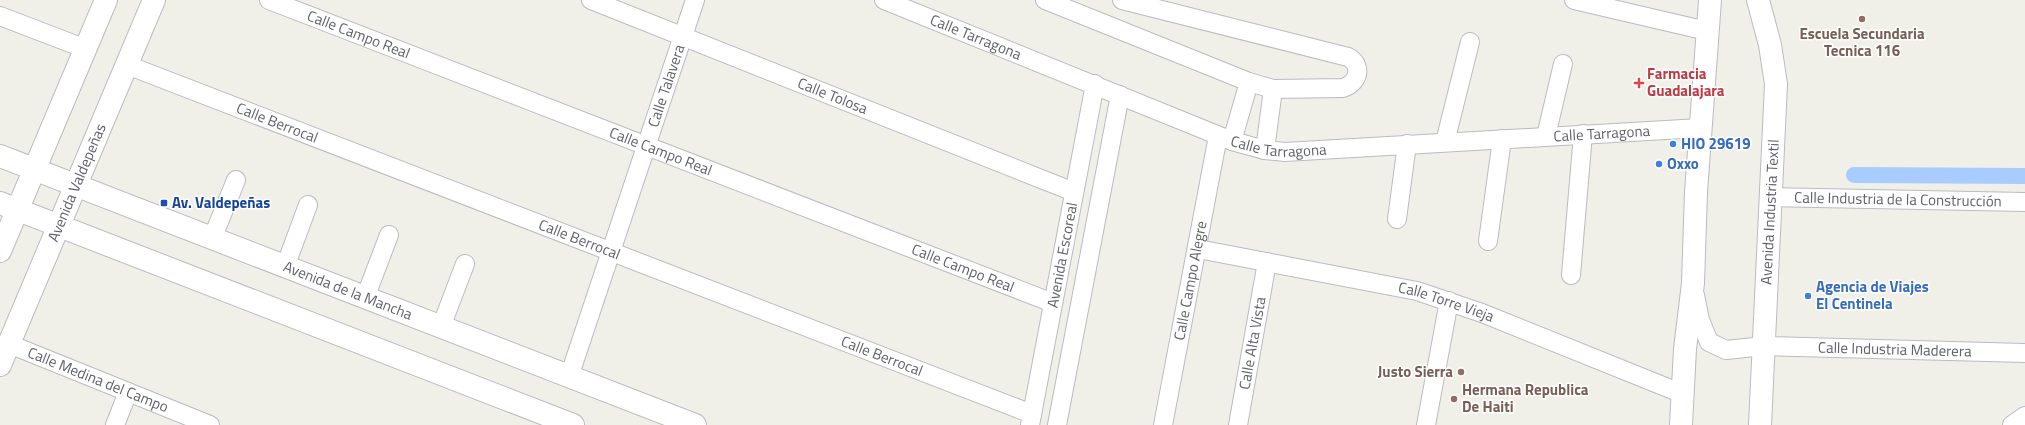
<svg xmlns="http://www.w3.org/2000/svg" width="2025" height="425" font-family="'Titillium Web',sans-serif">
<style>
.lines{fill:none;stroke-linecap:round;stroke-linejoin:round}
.canal{stroke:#a9ccff;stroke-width:16}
.minor-casing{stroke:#babbc1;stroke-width:20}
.tertiary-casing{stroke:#babbc1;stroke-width:24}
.minor{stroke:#fff;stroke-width:18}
.tertiary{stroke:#fff;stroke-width:22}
.education-dot{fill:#8d6e63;stroke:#fff;stroke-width:1.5}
.health-dot{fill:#e0444e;stroke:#fff;stroke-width:1.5}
.shop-dot{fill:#3f7fe0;stroke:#fff;stroke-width:1.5}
.transit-dot{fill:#1a4fb4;stroke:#fff;stroke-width:1.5}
.labels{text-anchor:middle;stroke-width:3;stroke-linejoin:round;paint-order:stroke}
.street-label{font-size:15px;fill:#5f6168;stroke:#fff}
.education-label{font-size:15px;font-weight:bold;fill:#785e54;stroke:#fff}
.health-label{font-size:15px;font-weight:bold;fill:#be3a42;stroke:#fff;text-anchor:start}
.shop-label{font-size:15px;font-weight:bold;fill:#366cbe;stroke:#fff;text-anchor:start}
.transit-label{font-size:15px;font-weight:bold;fill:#164399;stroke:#fff;text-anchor:start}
</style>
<rect width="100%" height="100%" fill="#f1f0e8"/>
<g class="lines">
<polyline class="canal" points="1854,175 2025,176"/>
<defs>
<g id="minor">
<path id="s1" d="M269 0 1053 303"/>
<path id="s2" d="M591 0 1074 192"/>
<path id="s3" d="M884 0 1232 141 1265 150 1285 152 1700 128"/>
<path d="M1045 0 1249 82 1273 89 1343 88C1359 83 1363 65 1348 57L1122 0"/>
<polyline points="1574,0 1707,31"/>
<polyline points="0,16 86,49"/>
<path id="s4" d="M127 65 1032 414"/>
<polyline points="1546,136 1563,64"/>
<polyline points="1232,141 1249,82"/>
<polyline points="1445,142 1470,42"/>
<polyline points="1265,150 1273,89"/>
<path id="s5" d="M1770 197 2025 202"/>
<polyline points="1397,219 1407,144"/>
<polyline points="212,239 236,180"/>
<polyline points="1488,241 1502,139"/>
<path id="s6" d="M1198 249 1417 291 1482 313 1683 394"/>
<polyline points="285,267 308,205"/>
<polyline points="1571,275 1583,134"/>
<path id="s7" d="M1695 295 1700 320 1709 342 1726 350 1764 346 2025 353"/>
<polyline points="365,298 389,235"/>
<polyline points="441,327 465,264"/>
<path id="s8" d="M9 344 210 425"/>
<path id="s9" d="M569 377 695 0"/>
<polyline points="115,425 128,392"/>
<path id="s10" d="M1030 425 1095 84"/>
<polyline points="1057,425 1120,95"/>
<path id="s11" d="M1163 425 1218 136"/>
<path id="s12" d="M1238 425 1267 262"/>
<polyline points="1426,425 1449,301"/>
<polyline points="2012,425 2025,416"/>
</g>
<g id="tertiary">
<polyline points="1758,0 1770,45 1776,84 1760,425"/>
<path id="s13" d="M0 156 695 425"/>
<polyline points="0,203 573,425"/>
<polyline points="0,251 106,0"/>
<path id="s14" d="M0 365 154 0"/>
<polyline points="1681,425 1685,349 1693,283 1696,192 1710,0"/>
</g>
</defs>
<use href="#minor" class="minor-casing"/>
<use href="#tertiary" class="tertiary-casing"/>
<use href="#minor" class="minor"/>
<use href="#tertiary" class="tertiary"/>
</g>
<g class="education-dot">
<circle cx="1862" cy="19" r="4"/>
<circle cx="1461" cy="372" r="4"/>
<circle cx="1454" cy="399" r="4"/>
</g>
<path class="health-dot" d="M1637 77h4v4h4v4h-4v4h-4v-4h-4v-4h4z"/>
<g class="shop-dot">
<circle cx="1673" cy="144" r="4"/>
<circle cx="1659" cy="164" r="4"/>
<circle cx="1808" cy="296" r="4"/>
</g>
<rect class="transit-dot" x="160" y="199" width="8" height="8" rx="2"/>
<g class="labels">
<g class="street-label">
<text dy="5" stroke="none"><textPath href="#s1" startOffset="96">Calle Campo Real</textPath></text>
<text dy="5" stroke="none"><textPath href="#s3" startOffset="99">Calle Tarragona</textPath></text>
<text dy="5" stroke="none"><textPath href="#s9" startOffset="307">Calle Talavera</textPath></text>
<text dy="5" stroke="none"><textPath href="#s2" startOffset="260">Calle Tolosa</textPath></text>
<text dy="5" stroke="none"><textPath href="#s4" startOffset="161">Calle Berrocal</textPath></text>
<text dy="5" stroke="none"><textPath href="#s3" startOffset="747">Calle Tarragona</textPath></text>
<text dy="5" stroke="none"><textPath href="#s3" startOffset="423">Calle Tarragona</textPath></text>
<text dy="5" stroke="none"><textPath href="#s1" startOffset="420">Calle Campo Real</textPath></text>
<text dy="5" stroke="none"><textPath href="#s14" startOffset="198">Avenida Valdepeñas</textPath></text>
<text dy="5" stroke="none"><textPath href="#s5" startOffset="128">Calle Industria de la Construcción</textPath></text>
<text transform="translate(1770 212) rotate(-87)" y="5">Avenida Industria Textil</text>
<text dy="5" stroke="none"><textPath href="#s4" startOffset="485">Calle Berrocal</textPath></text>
<text dy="5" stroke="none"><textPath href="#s10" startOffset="173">Avenida Escoreal</textPath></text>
<text dy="5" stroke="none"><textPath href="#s1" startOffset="744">Calle Campo Real</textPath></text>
<text dy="5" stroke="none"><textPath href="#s11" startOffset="147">Calle Campo Alegre</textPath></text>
<text dy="5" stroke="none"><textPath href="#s13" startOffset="373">Avenida de la Mancha</textPath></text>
<text dy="5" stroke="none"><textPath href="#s6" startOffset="254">Calle Torre Vieja</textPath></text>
<text dy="5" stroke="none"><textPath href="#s12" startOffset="83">Calle Alta Vista</textPath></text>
<text dy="5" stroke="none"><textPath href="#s7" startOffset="237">Calle Industria Maderera</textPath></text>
<text dy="5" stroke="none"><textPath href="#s4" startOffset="809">Calle Berrocal</textPath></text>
<text dy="5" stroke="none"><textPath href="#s8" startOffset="96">Calle Medina del Campo</textPath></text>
</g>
<g class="education-label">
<text x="1862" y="39">Escuela Secundaria<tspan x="1862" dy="17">Tecnica 116</tspan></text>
<text x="1453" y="377" text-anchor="end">Justo Sierra</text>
<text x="1462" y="395" text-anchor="start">Hermana Republica<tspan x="1462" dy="17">De Haiti</tspan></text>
</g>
<g class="health-label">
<text x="1647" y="79">Farmacia<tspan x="1647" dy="17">Guadalajara</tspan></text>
</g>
<g class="shop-label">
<text x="1681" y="149">HIO 29619</text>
<text x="1667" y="169">Oxxo</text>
<text x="1816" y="292">Agencia de Viajes<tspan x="1816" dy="17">El Centinela</tspan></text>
</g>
<g class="transit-label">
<text x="172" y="208">Av. Valdepeñas</text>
</g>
</g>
</svg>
